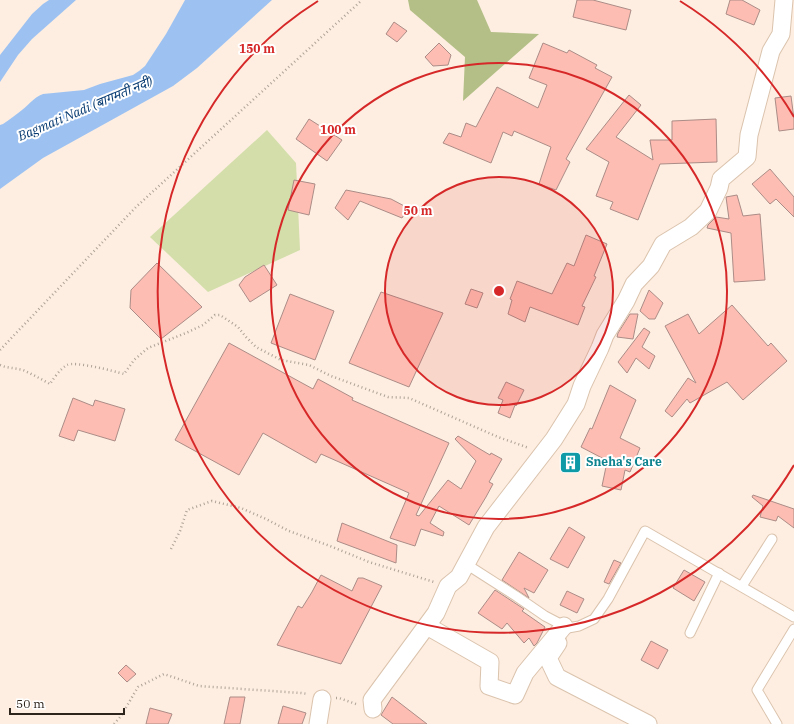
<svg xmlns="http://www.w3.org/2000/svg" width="794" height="724" font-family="'IBM Plex Serif','Noto Sans Devanagari',serif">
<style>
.green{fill:#d3deaa}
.forest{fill:#b3bf86}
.water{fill:#9dc2f2}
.building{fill:#febdb2;stroke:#ac8c87}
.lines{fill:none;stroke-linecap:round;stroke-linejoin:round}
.lane-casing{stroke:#dbc3ad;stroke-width:11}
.street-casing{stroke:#dbc3ad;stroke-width:19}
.path{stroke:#afa297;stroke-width:2.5;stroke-dasharray:1 3;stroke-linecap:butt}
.lane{stroke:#fff;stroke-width:9}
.street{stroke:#fff;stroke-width:17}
.ring{fill:none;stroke:#d62828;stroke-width:2}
.labels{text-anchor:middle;stroke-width:4;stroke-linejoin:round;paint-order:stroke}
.culture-label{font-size:12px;font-weight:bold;fill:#0d838f;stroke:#fff;text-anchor:start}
.water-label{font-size:13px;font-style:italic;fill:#053970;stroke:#fff}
.centre{fill:#d62828;stroke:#fff;stroke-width:2}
.ring-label{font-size:12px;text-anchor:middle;font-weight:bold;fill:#d62828;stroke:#fff;stroke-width:4;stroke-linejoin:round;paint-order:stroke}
</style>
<rect width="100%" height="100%" fill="#fdeee1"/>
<polygon class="green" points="267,130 296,163 300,250 208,292 150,237"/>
<polygon class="forest" points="408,0 477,0 491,32 539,34 463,101 465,57 410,10"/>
<g class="water">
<polygon points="49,0 76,0 32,39 18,55 0,82 0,55 32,14 43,4"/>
<path d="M185 0H272L197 68 173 86 43 158 0 189V125L3 124C10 119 16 115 22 110 30 104 33 98 43 94L84 90 100 84 133 75 139 71 145 66 166 34Z"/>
</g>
<g class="building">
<polygon points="577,0 593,0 631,10 626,30 573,17"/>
<polygon points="730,0 742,0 760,10 754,25 726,14"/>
<polygon points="394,22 407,31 397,42 386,34"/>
<polygon points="439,43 451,55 448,65 433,66 425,57"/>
<polygon points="543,43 567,53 569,50 597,65 595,68 612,77 566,159 570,162 556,190 539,184 551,147 514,131 512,136 503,132 491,163 443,143 449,133 461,137 466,123 476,127 497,87 538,108 547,85 529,78"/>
<polygon points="629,95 641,105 616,137 653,160 650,140 672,140 672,121 716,119 717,162 660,164 638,220 610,209 613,202 596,196 609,162 586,149"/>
<polygon points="791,96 794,119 794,129 779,131 775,98"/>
<polygon points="309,119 342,140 327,161 296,139"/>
<polygon points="770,169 794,197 794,217 776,199 770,204 752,184"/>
<polygon points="294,180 315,184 309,215 288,210"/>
<polygon points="346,190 391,199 408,208 402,218 360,201 348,220 335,208"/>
<polygon points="737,195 743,216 760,214 765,280 734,282 731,233 707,228 708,225 716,217 729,219 726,197"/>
<polygon points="586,235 607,244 594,276 596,277 582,306 585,307 578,325 530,307 525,322 508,314 512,300 510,299 517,281 552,294 567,263 574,266"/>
<polygon points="157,263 202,307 161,339 130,308 131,290"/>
<polygon points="264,265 277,285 250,302 239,285 245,277"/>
<polygon points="471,289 483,293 477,308 465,304"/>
<polygon points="649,290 663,303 655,319 649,319 640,311"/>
<polygon points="381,292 443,313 409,387 349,363"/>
<polygon points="290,294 334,311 315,360 271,343"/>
<polygon points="732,305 768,346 771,343 787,361 743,400 727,382 690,403 687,399 672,417 665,411 688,378 696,383 665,326 688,314 699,334"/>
<polygon points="630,314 638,314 633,339 617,337 618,333"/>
<polygon points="644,328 650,332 642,347 655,356 649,369 636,358 627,373 618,362"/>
<polygon points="229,343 313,389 318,379 353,398 352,400 449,443 416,515 419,516 448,480 461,489 476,461 455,439 458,436 490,455 491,453 502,459 489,482 493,484 486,497 469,525 439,506 430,523 444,532 443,536 421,529 415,546 390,538 409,493 321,454 316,463 263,433 239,475 175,440"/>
<polygon points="506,382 524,390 516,406 515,405 510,418 498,413 503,400 498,398"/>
<polygon points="610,385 636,400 620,438 640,448 630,472 625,470 621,490 602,486 607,462 604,461 604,459 581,447 590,428 592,429"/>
<polygon points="73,398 93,406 95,400 125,409 115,441 78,430 74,441 59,436"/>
<polygon points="753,495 794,509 794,528 778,516 776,521 760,517 763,506 752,497"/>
<polygon points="342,523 397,545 396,563 337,541"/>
<polygon points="569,527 585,537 568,568 550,559"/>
<polygon points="519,552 548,570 534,593 524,588 529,598 502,580"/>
<polygon points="614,560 621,563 609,584 604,582"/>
<polygon points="684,570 705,582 694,601 673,588"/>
<polygon points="321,575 352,591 358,578 363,578 382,586 341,664 277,645 298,606 302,608 312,592"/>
<polygon points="495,590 524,609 522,611 545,627 537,643 534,646 529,638 524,643 507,623 502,629 478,613"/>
<polygon points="567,591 584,599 577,613 560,605"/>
<polygon points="651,641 668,650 658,669 641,660"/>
<polygon points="126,665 136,674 127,682 118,673"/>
<polygon points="230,697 245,697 240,724 224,724"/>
<polygon points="392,697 427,724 393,724 381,715"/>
<polygon points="283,706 306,713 302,724 278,724"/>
<polygon points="150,708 172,714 168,724 146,724"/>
</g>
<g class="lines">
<defs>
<g id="lane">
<polyline points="466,564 516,596 545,616 568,628 579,626 594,619 608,599 645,531 794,617"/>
<polyline points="742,586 772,539"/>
<polyline points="690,633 719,573"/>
<polyline points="777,724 757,690 794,629"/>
</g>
<g id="street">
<polyline points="427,626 490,662 489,686 515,695 525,673 564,626"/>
<polyline points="558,643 548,658 557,677 648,724"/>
<polyline points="373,709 372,700 436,613 448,586 459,577 486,527 554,439 576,404 582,386 600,348 605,335 626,301 634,284 651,266 663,244 691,227 708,211 719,188 721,179 747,157 749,135 771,51 781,34 784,0"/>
<polyline points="318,724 322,699"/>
</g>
</defs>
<use href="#lane" class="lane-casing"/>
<use href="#street" class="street-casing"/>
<g class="path">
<polyline points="0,350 136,207 362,0"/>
<path d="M0 365C7 368 15 368 23 370 32 374 41 379 50 384 54 378 60 369 67 365 75 361 114 371 124 374L134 360 148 348 186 333 203 325 215 315H220L238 327 246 337 256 347 281 360 309 365 331 376 388 397 409 398 498 437 529 448"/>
<polyline points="171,549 180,531 187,510 212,501 241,508 266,519 289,531 330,546 369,562 434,582"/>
<polyline points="336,698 339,698 356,704"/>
<polyline points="114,724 121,716 138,687 164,674 199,686 301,693 308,694"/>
</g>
<use href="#lane" class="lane"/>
<use href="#street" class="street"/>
</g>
<circle cx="499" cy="291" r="114" fill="#d62828" fill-opacity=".12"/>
<g class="ring">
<circle cx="499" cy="291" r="114"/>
<circle cx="499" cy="291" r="228"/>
<path d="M794 465A342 342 0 1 1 318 1M680 1A342 342 0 0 1 794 117"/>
</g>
<defs>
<symbol id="building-square" viewBox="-11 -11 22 22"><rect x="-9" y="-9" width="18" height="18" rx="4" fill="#0f9aa8" stroke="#fff"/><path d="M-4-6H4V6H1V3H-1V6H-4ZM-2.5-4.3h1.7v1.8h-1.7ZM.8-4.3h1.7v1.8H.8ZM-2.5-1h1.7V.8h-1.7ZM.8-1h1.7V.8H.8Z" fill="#fff"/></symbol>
</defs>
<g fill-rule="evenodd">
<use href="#building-square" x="558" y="450" width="25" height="25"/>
</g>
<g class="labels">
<g class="culture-label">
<text x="586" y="466">Sneha's Care</text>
</g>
<g class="water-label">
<text transform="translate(85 108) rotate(-23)" y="5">Bagmati Nadi (बागमती नदी)</text>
</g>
</g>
<circle cx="499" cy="291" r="6" class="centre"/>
<g class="ring-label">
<text x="257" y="53">150 m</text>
<text x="338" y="134">100 m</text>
<text x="418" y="215">50 m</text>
</g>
<path d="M10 708v6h114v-6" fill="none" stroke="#2d241c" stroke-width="2"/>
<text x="16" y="708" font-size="12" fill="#2d241c" stroke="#ffffff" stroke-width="3" paint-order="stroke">50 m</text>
</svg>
